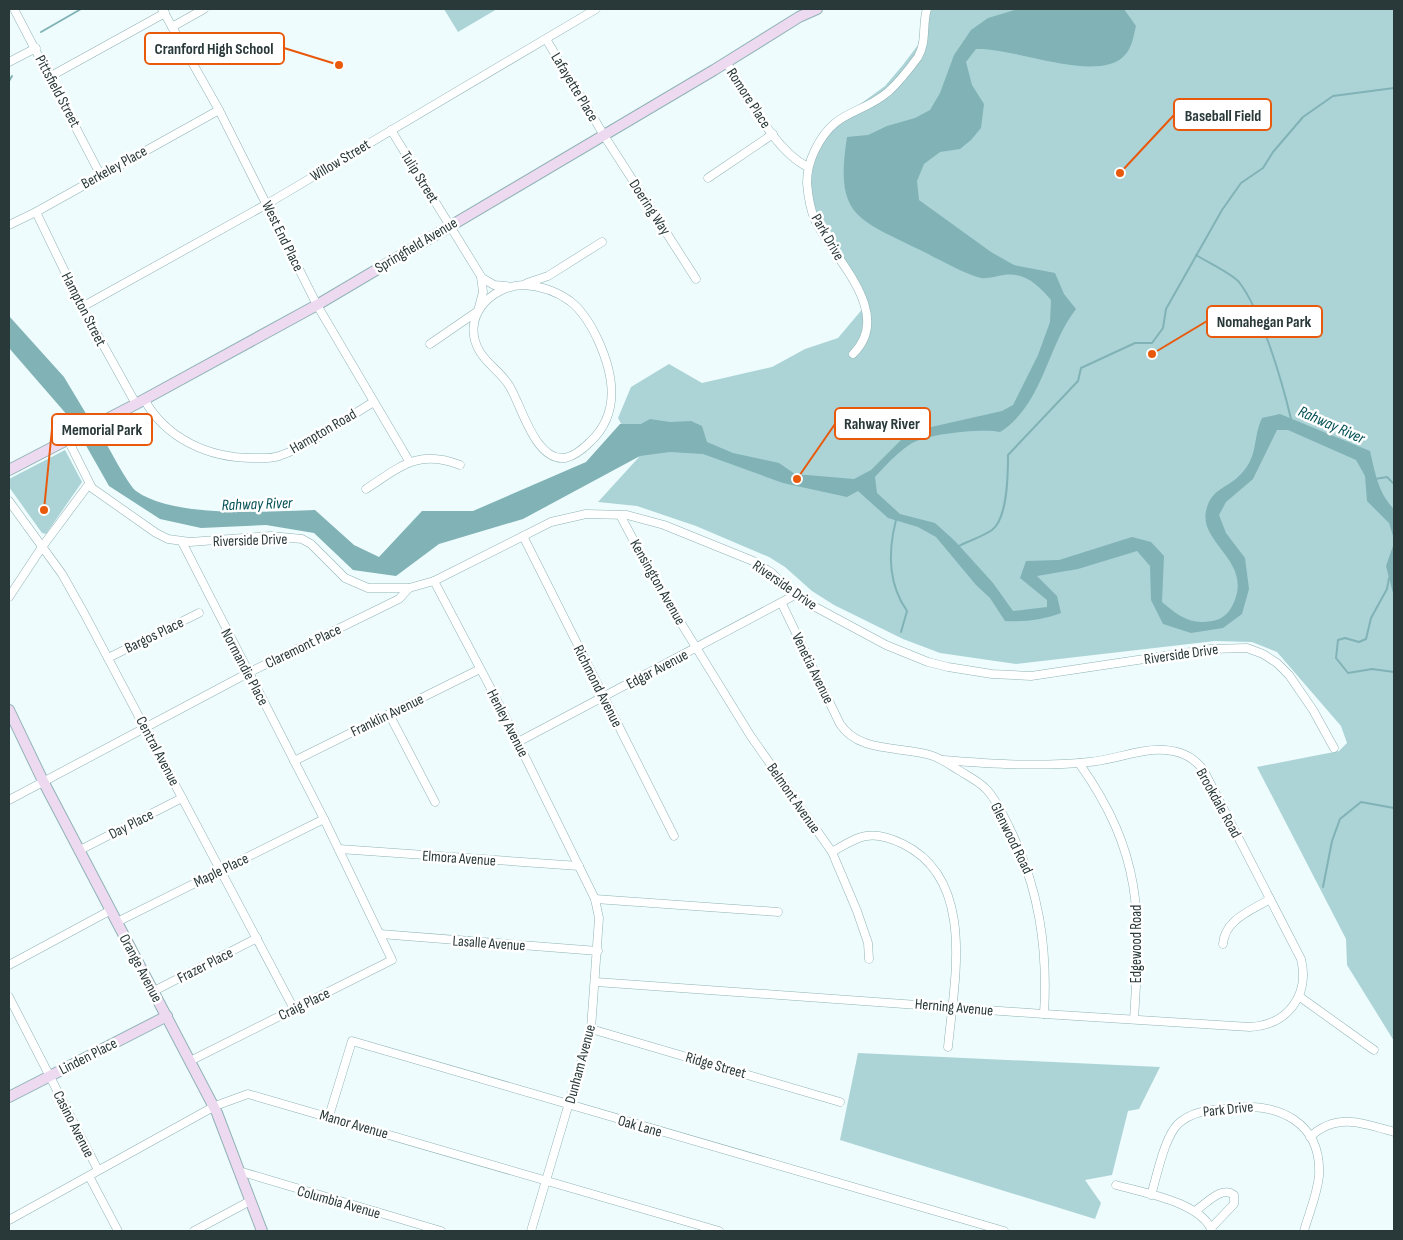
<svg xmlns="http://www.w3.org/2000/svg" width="1403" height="1240" font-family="'Sofia Sans Condensed',sans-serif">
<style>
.green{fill:#acd4d7}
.water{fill:#80b2b6}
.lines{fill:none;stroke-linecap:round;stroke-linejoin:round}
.stream{stroke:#80b2b6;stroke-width:2}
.river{stroke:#80b2b6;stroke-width:12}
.street-casing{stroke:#90b3b6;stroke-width:9}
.secondary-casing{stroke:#90b3b6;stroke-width:12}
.street{stroke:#fff;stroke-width:8}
.secondary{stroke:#eedaf0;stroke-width:10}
.labels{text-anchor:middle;stroke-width:5;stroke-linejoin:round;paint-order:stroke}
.street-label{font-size:15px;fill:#293839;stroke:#fff}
.water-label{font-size:16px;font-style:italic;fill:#025055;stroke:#fff}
.leader{fill:none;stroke:#e8590c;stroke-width:2}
.callout-dot{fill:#e8590c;stroke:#fff;stroke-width:2}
.callout{fill:#fff;stroke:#e8590c;stroke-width:2}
.callout-label{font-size:16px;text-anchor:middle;font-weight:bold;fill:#293839}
</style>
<rect width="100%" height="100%" fill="#eefcfd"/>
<g class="green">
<polygon points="444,9 497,9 458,32"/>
<polygon points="927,9 1394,9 1394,1041 1347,965 1346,939 1257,767 1339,751 1347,743 1341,726 1277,652 1252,642 1215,641 1016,664 940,653 903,639 834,605 812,591 785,567 769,557 696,526 637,506 598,502 639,457 618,418 631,387 669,364 702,383 772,367 805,349 838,338 865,306 824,235 808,191 814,152 844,116 885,86 902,66 918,45"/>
<polygon points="65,450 82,482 46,534 42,533 9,487 9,479"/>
<polygon points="858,1053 1160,1067 1139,1109 1128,1111 1112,1175 1085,1180 1101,1203 1095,1219 840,1140"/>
</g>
<g class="water">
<path d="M1018 9H1124L1136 26C1133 38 1132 49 1123 57 1095 83 1013 47 976 49L966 62 972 85 984 104 981 128 971 140 960 149 940 152 924 164 917 181 919 200 991 252 1014 265 1055 273 1064 294 1076 309C1047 346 1043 405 1000 432 983 428 923 434 909 445 896 454 885 466 875 477L877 493 900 514 935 523 955 541 993 583 1013 611 1047 607V600L1020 578 1026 561 1059 560 1132 537 1151 542 1164 556 1162 602C1174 612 1185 622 1202 622 1214 622 1225 619 1231 608 1257 562 1199 545 1206 511 1211 488 1227 489 1241 474 1259 455 1252 440 1262 418L1280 414 1370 451C1375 472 1378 493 1394 509V539L1389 523 1367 501 1365 476 1356 460 1288 430H1277L1253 479 1226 502 1219 515 1226 533 1245 558 1249 589 1242 614 1223 628 1191 633 1163 624 1151 600 1150 566 1137 551 1078 569 1037 576 1057 596 1061 613C1042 620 1025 622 1005 621L990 598 976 585 936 537 918 527 888 518 858 491 847 497 783 483 703 454 670 452 640 456 523 519 439 544 396 576 353 570 314 533 266 525 201 528 160 519 109 486 84 442 100 433C107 444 128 485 136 491 175 519 268 511 315 510L354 545 379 557 422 511H473L586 462 620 424H641L650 419 670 422 691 421 702 426 707 442 733 453 779 463 795 474 854 479 871 470 909 432 1002 411 1013 405 1038 355 1050 322 1051 300C1038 285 1025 272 1004 275 997 276 987 279 981 278 962 273 937 258 918 249 855 218 835 215 847 137L868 135 887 126 915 118 930 110 940 93 954 55 971 30 988 18Z"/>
<polygon points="9,316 64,377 88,417 75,424 9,348"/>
<polygon points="1394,543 1394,597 1386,566"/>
</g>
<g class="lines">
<g class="stream">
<polyline points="41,32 81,9"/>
<polyline points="9,81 12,76"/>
<path d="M1196 255C1207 262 1231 273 1239 282 1262 312 1282 381 1291 419"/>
<polyline points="1375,479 1387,477 1394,484"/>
<path d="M896 520C888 551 888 584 907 611L901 632"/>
<path d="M957 547C968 541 982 537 992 530 1008 518 1008 473 1008 455L1078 381 1081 368 1135 343H1152L1163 328 1166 309 1222 210 1241 183 1263 168 1273 152 1303 117 1333 96 1394 88"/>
<polyline points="1389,578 1387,589 1371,618 1366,639 1359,642 1345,638 1338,640 1336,658 1348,673 1372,669 1394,672"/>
<polyline points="1323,887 1332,841 1340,819 1361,802 1394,808"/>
</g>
<polyline class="river" points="71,407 98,451"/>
<defs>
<g id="street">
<polyline points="14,9 100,174"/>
<polyline points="162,9 219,110 317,305 409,461"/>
<polyline points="172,27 204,9"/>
<polyline points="546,39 605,137 696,279"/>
<polyline points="9,62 36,48"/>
<path d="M726 62C748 95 773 150 808 167"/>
<polyline points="51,76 165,13"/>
<polyline points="391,130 482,278 494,285 506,286"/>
<polyline points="708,178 773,134"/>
<polyline points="36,212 82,307 136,404"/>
<polyline points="9,225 36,212 219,110"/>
<polyline points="527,283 548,276 602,242"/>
<path d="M524 285C541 286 556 291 570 301 583 311 591 325 598 340 614 375 621 413 590 442 583 449 575 456 565 458 535 461 522 407 510 387 503 374 488 365 480 352 460 319 489 286 524 285Z"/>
<polyline points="82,307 267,204 596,9"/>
<polyline points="430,344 478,311 483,292 481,277"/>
<path d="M853 354C895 313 833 258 815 220 810 209 808 195 807 183 807 171 810 160 815 150 835 109 859 116 888 92 898 83 910 68 918 57 927 42 922 24 927 9"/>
<path d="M144 399C166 439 209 458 253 458 262 458 271 459 279 456 312 445 343 420 372 403"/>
<polyline points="68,440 92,488 156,533 168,539 190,542 271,536 302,539 311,544 345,578 368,588 409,588 434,581 551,522 586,514 627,515 664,525 753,561 772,573 786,588 806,602 886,645 928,662 948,667 992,674 1031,676 1211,649 1247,648 1263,654 1277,663 1289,675 1313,710 1334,748"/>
<path d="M366 489C401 466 418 449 460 465"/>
<polyline points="9,501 62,574 84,613 294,1009"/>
<polyline points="620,515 657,584 750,735 832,852 857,911 868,943 869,959"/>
<polyline points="523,536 674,836"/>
<polyline points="182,542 324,819 392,960 190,1061"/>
<polyline points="434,581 499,704 595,899 599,918 591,1029 531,1231"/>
<polyline points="9,597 42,547 89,484"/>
<path d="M782 604 840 724C859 753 900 746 930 755 941 758 950 765 960 771 968 776 978 781 985 788 995 797 1003 815 1009 827 1039 887 1048 948 1044 1014"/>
<polyline points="108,658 199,613"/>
<polyline points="389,714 435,802"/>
<polyline points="518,742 795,595"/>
<polyline points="294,761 480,669"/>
<path d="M1079 763C1143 854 1141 913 1134 1019"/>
<polyline points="9,800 250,672 399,599 409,588"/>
<polyline points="339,849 579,866"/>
<polyline points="80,850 182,798"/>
<path d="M832 852C860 835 872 829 903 844 977 880 954 982 948 1047"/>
<polyline points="595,899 778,912"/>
<polyline points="117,922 324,819"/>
<polyline points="380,934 598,951"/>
<path d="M1223 944C1225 919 1251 911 1270 899"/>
<polyline points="9,965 111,910"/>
<path d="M596 982 1044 1014 1250 1027C1287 1025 1310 996 1301 959L1204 771C1195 758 1181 751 1165 750 1141 748 1114 760 1089 762 1040 767 992 764 943 760"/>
<polyline points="154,991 257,938"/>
<polyline points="9,997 98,1170"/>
<polyline points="1300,997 1374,1050"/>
<polyline points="591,1029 840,1102"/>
<polyline points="329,1116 352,1041 1004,1231"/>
<path d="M1310 1137C1336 1112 1364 1123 1394 1132"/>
<polyline points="239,1171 441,1231"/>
<polyline points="89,1176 118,1231"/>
<path d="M1116 1185C1144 1193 1201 1202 1212 1231"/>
<path d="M1151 1195C1157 1176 1164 1138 1178 1124 1193 1110 1212 1110 1231 1108 1278 1102 1322 1122 1319 1176 1317 1195 1309 1213 1304 1231"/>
<path d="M1195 1211C1206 1204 1222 1185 1234 1195V1204L1211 1228"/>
<polyline points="9,1220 215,1106 248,1094 719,1231"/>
<polyline points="194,1231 250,1201"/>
</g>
<g id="secondary">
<polyline points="9,470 136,404 317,305 714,70 799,17 817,9"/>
<polyline points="9,710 43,781 217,1113 262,1231"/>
<polyline points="9,1097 167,1016"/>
</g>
</defs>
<use href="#street" class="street-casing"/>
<use href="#secondary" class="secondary-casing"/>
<use href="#street" class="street"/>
<use href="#secondary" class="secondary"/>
</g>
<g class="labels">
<g class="street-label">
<text transform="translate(575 87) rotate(59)" y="5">Lafayette Place</text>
<text transform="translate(58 91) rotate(62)" y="5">Pittsfield Street</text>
<text transform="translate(749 98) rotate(57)" y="5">Romore Place</text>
<text transform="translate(340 160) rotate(-31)" y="5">Willow Street</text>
<text transform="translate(114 167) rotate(-29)" y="5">Berkeley Place</text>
<text transform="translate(420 177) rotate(58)" y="5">Tulip Street</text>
<text transform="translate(650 207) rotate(57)" y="5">Doering Way</text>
<text transform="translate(283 236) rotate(64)" y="5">West End Place</text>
<text transform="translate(828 237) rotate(60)" y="5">Park Drive</text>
<text transform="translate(416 245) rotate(-31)" y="5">Springfield Avenue</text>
<text transform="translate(84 309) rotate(63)" y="5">Hampton Street</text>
<text transform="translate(323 431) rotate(-30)" y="5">Hampton Road</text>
<text transform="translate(250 540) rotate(-2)" y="5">Riverside Drive</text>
<text transform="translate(658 582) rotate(60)" y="5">Kensington Avenue</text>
<text transform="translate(785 585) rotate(35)" y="5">Riverside Drive</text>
<text transform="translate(154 635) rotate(-26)" y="5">Bargos Place</text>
<text transform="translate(303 646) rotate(-26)" y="5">Claremont Place</text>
<text transform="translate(1181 654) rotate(-8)" y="5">Riverside Drive</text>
<text transform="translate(245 667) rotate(62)" y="5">Normandie Place</text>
<text transform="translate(813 668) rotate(64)" y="5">Venetia Avenue</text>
<text transform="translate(657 669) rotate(-28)" y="5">Edgar Avenue</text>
<text transform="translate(598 686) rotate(63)" y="5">Richmond Avenue</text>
<text transform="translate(387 715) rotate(-26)" y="5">Franklin Avenue</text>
<text transform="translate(508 723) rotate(63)" y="5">Henley Avenue</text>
<text transform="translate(158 751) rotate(62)" y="5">Central Avenue</text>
<text transform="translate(794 798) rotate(55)" y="5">Belmont Avenue</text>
<text transform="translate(1219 803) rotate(61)" y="5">Brookdale Road</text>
<text transform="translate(131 824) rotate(-27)" y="5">Day Place</text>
<text transform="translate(1012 838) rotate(64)" y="5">Glenwood Road</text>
<text transform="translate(459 858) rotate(4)" y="5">Elmora Avenue</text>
<text transform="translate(221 870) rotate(-26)" y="5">Maple Place</text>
<text transform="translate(489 943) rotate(4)" y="5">Lasalle Avenue</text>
<text transform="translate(1136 944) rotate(-90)" y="5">Edgewood Road</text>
<text transform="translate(205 965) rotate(-27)" y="5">Frazer Place</text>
<text transform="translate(141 968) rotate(62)" y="5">Orange Avenue</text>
<text transform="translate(304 1004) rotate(-26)" y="5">Craig Place</text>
<text transform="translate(954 1007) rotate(5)" y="5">Herning Avenue</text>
<text transform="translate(88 1056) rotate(-27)" y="5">Linden Place</text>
<text transform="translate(580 1064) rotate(-75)" y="5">Dunham Avenue</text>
<text transform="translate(716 1065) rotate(16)" y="5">Ridge Street</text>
<text transform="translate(1228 1109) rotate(-6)" y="5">Park Drive</text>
<text transform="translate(74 1124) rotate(63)" y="5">Casino Avenue</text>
<text transform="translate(354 1124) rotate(16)" y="5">Manor Avenue</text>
<text transform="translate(640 1126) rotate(16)" y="5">Oak Lane</text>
<text transform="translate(339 1202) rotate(16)" y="5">Columbia Avenue</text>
</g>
<g class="water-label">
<text transform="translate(1332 424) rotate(24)" y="6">Rahway River</text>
<text transform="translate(257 503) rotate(-2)" y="6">Rahway River</text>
</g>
</g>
<path class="leader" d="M339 65L284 48M1120 173L1174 115M1152 354L1207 321M797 479L835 424M44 510L52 429"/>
<g class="callout-dot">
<circle cx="339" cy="65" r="5"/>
<circle cx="1120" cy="173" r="5"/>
<circle cx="1152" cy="354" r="5"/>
<circle cx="797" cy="479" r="5"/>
<circle cx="44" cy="510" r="5"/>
</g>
<g class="callout">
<rect x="145" y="33" width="139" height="31" rx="5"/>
<rect x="1174" y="99" width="97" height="31" rx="5"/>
<rect x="1207" y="306" width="115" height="31" rx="5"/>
<rect x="835" y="408" width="95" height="31" rx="5"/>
<rect x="52" y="414" width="100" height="31" rx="5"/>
</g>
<g class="callout-label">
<text x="214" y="54">Cranford High School</text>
<text x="1223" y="121">Baseball Field</text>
<text x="1264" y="327">Nomahegan Park</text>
<text x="882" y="429">Rahway River</text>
<text x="102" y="435">Memorial Park</text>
</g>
<rect width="1403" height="1240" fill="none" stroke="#293839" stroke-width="20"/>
</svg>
